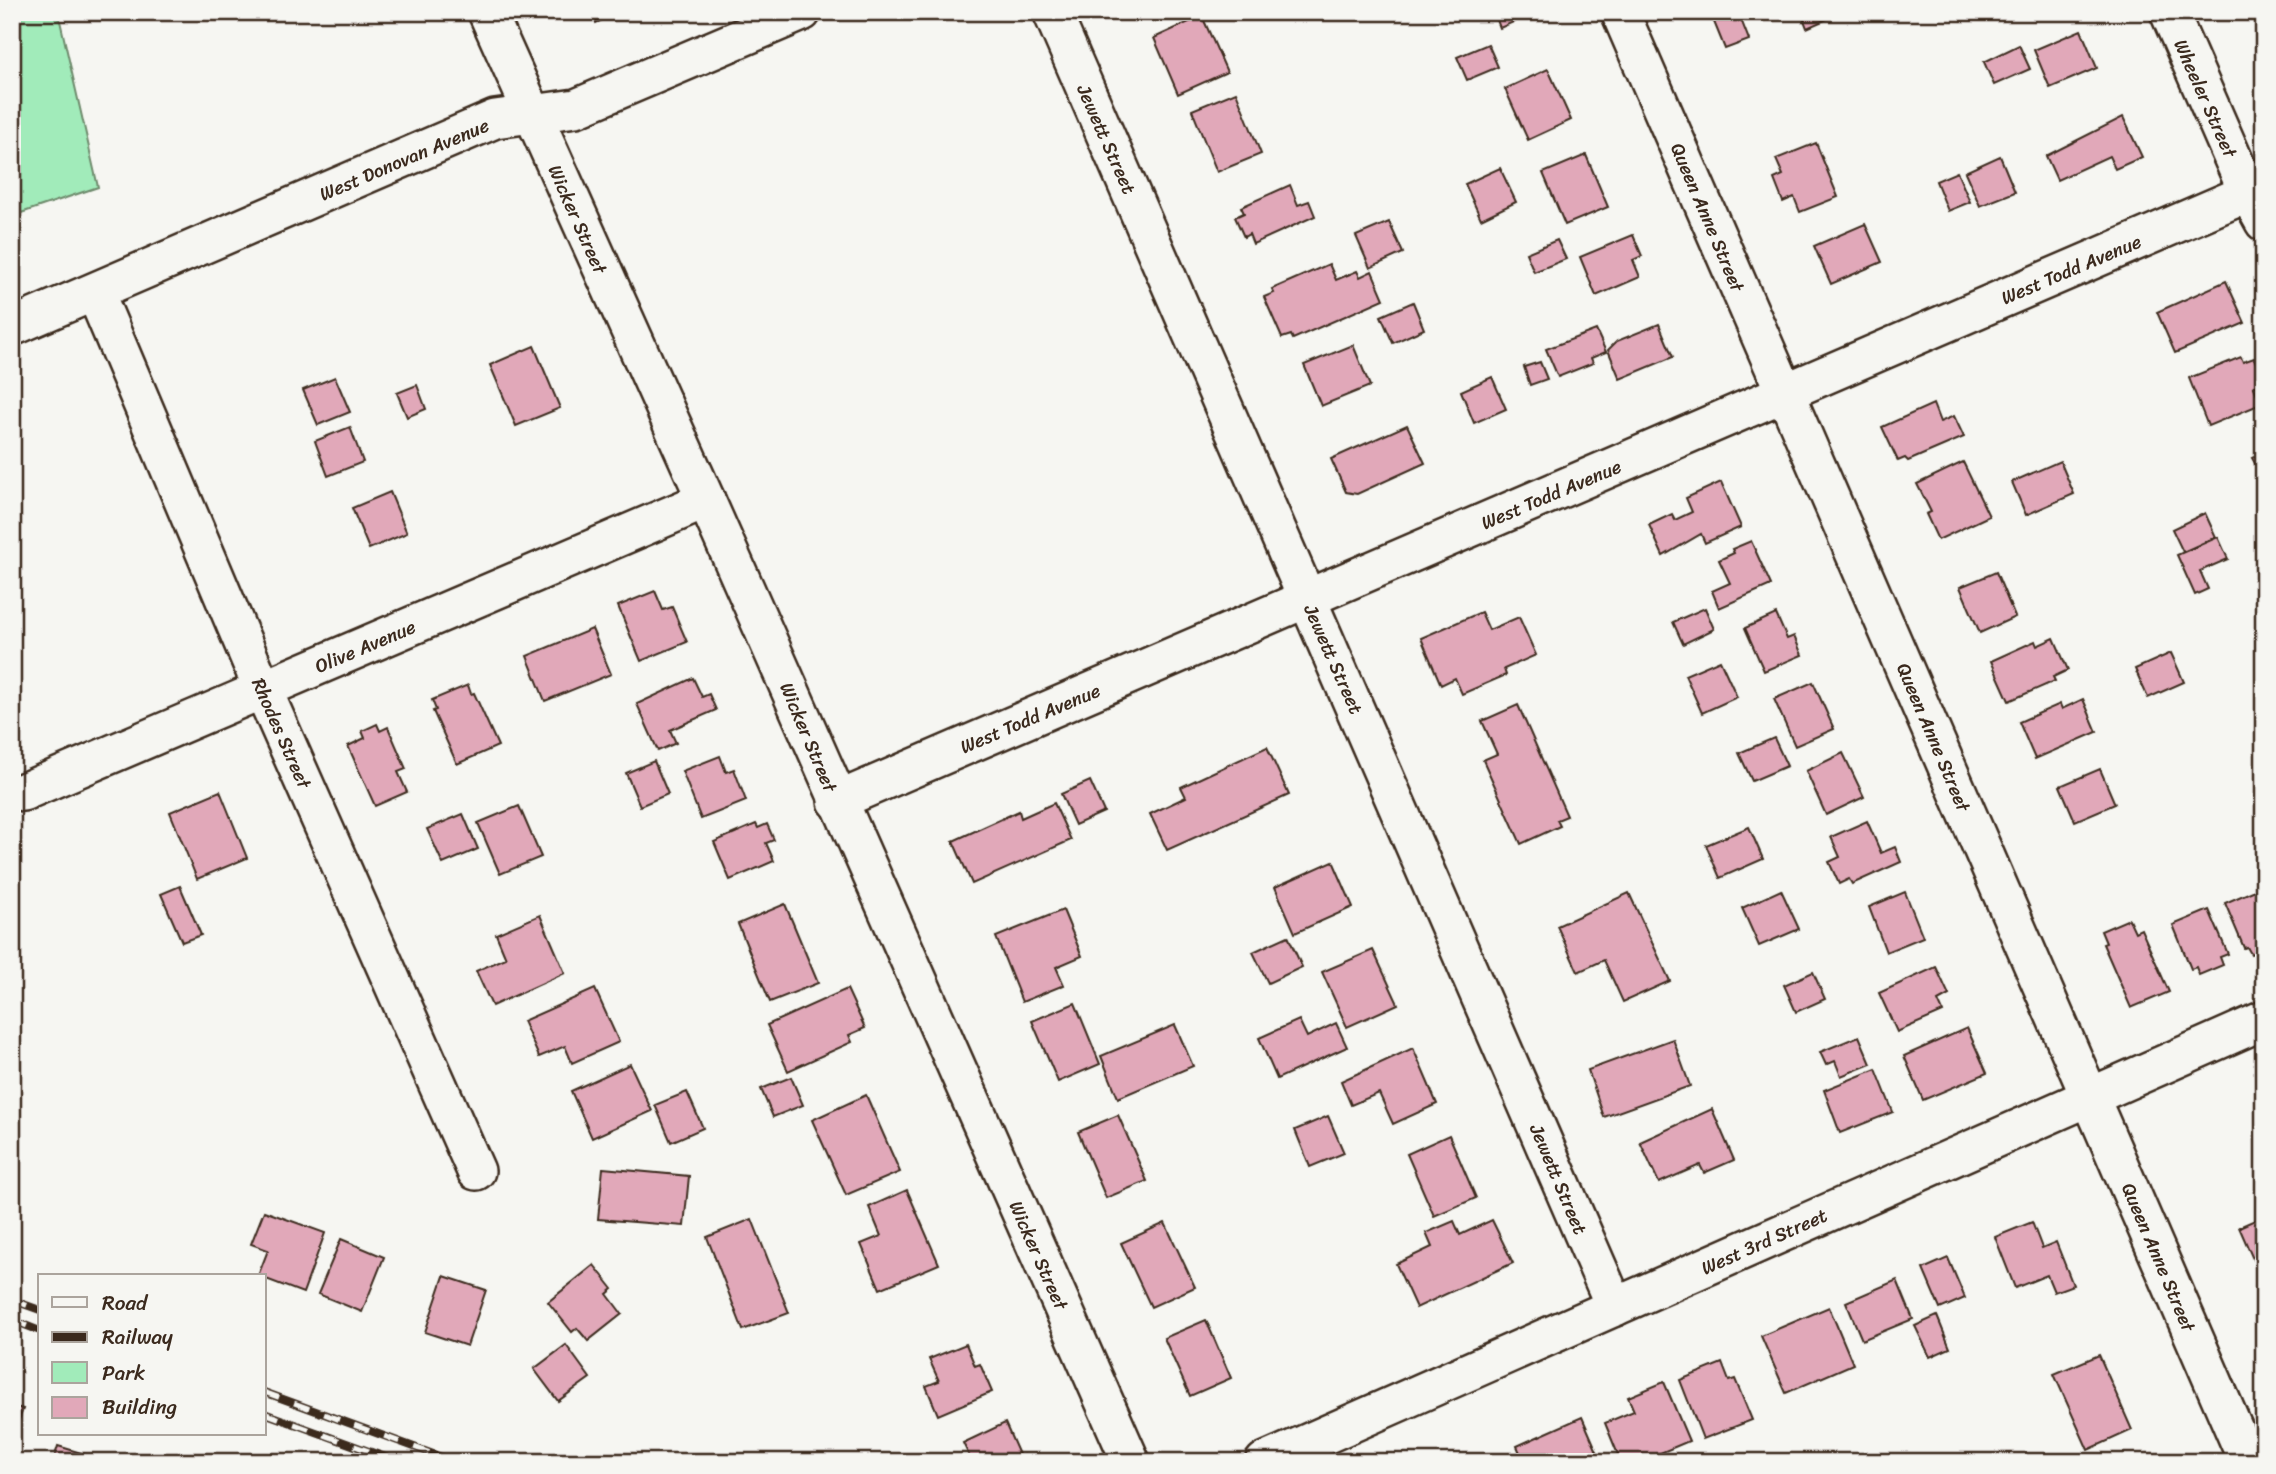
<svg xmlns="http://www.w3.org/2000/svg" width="2276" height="1474" font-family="Sriracha,sans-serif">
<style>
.green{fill:#a1ebba;stroke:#6e8a6c;stroke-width:2}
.building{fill:#e1a8b9;stroke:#3b2a1e;stroke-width:2}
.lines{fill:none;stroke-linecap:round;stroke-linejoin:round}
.street-casing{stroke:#3b2a1e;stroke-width:42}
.street{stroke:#f6f6f2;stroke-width:37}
.rail-casing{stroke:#3b2a1e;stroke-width:8}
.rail{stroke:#f6f6f2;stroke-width:5;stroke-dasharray:16;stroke-linecap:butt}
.labels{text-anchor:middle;stroke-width:7;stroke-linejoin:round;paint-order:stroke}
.street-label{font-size:19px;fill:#3b2a1e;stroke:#f6f6f2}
</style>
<rect width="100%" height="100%" fill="#f6f6f2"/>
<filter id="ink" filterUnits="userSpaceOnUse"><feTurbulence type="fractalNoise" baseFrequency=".0143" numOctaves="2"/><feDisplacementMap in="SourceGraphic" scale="14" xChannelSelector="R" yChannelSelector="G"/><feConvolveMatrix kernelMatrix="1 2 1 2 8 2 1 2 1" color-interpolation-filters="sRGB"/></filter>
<g filter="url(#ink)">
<polygon class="green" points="12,12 58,12 98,187 12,216"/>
<g class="building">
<polygon points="591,12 619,12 596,23"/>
<polygon points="1494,12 1534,12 1534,13 1500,28"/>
<polygon points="1710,12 1738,12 1749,40 1725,49"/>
<polygon points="1801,12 1843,12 1807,28"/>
<polygon points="1202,16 1227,72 1178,94 1154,38"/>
<polygon points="2081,30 2097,68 2050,88 2034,50"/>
<polygon points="1488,44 1498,67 1467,80 1457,57"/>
<polygon points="2019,45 2030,69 1994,85 1984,62"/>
<polygon points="1548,69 1571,120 1528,140 1505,89"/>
<polygon points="1236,92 1261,154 1217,172 1192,110"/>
<polygon points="2123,117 2142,157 2115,169 2109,156 2057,180 2046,156"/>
<polygon points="1816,143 1838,197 1800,212 1794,197 1783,202 1774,179 1783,175 1776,159"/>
<polygon points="1586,155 1608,207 1565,225 1543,173"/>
<polygon points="2000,156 2015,192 1980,206 1965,172"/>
<polygon points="1500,168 1516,202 1481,219 1465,184"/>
<polygon points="1957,172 1970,202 1948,211 1936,181"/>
<polygon points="1290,185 1298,205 1309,201 1315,216 1253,244 1249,234 1244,237 1235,217 1244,213 1241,207"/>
<polygon points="1389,222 1403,253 1370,268 1356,236"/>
<polygon points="1865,224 1882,262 1831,284 1814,246"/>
<polygon points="1633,235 1642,256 1633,260 1640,277 1596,296 1580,257"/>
<polygon points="1557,240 1566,259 1534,272 1526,253"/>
<polygon points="1329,264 1336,280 1357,271 1360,277 1372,271 1384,299 1293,339 1291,335 1282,338 1264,297 1274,293 1272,289"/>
<polygon points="2226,281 2245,323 2175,353 2157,312"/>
<polygon points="1413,302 1424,329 1393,343 1381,316"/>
<polygon points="1659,324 1673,357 1620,379 1608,350 1617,341"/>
<polygon points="1596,330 1606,352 1591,358 1593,363 1558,377 1546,349"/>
<polygon points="1353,345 1370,386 1321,406 1304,365"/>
<polygon points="534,346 560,408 516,426 490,365"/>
<polygon points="2241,357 2243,362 2254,358 2264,382 2254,387 2261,404 2208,426 2189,378"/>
<polygon points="1540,362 1547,379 1530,385 1524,367"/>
<polygon points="335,377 350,412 318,425 303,390"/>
<polygon points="1492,377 1506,409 1474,423 1461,391"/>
<polygon points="417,385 426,409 407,417 397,393"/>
<polygon points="1933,404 1940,422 1954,416 1964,437 1908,461 1905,458 1898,461 1882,427"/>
<polygon points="1407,425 1425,463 1357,494 1346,492 1331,459"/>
<polygon points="350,427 363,462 328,476 315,441"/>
<polygon points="2264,452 2264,479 2252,458"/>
<polygon points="2060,461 2074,494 2026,515 2012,482"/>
<polygon points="1963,462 1989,516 1938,540 1926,514 1931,512 1917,484"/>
<polygon points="1721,482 1741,527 1705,543 1701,534 1663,556 1649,525 1672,514 1675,520 1692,512 1686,498"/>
<polygon points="390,492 407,533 369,549 352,508"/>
<polygon points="2205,513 2216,537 2183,552 2172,529"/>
<polygon points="2218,537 2228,559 2200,571 2208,589 2195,595 2177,555"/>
<polygon points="1751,541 1771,585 1719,608 1712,591 1730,583 1719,560 1734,553 1732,549"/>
<polygon points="1996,572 2015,617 1980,633 1960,587"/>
<polygon points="655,591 663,610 672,607 687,642 641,661 618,606"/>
<polygon points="1705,608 1714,629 1683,644 1673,622"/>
<polygon points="1481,612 1489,630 1519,617 1536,655 1504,669 1506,675 1462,694 1455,678 1441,685 1421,638"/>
<polygon points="1776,614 1787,639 1794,636 1802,655 1764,671 1745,628"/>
<polygon points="592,629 611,674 545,701 527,656"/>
<polygon points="2054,638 2068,670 2053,677 2055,681 2009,701 1991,661 2035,641 2037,646"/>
<polygon points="2171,653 2184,682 2148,698 2135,669"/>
<polygon points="1720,660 1737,697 1702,713 1685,675"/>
<polygon points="693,678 702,697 709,694 716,710 670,730 676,743 658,751 637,704"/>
<polygon points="1813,682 1834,729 1795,746 1774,699"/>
<polygon points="468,685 471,694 474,693 498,746 457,764 433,711 436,710 432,700"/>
<polygon points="2083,699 2097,732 2035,759 2019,722 2060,704 2062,709"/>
<polygon points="1518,705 1567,816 1557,820 1560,826 1521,844 1483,760 1497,754 1482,721"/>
<polygon points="377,724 380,731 388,727 406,769 398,772 407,792 375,806 348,746 365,738 362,731"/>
<polygon points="1774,738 1787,766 1752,781 1739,753"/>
<polygon points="1267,747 1289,795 1167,850 1150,814 1186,797 1181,787"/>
<polygon points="1843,753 1864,797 1826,815 1806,771"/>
<polygon points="720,756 726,772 734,769 746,801 701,819 682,771"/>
<polygon points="654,761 668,794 640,806 626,773"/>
<polygon points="2100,769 2115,804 2075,821 2060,786"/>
<polygon points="1090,781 1104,812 1075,825 1061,794"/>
<polygon points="220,791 247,858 197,879 170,812"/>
<polygon points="1054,803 1071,840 972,884 953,841 1019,811 1021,818"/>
<polygon points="519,806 541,857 500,874 478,823"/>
<polygon points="463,814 478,849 443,864 427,829"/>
<polygon points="1867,821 1881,853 1895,847 1901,862 1852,884 1849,879 1839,884 1829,862 1840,857 1831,837"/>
<polygon points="756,824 758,828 767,824 774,840 766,843 774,861 730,880 714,842"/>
<polygon points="1749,827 1763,859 1720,878 1706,845"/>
<polygon points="1333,861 1353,907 1295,933 1275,887"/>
<polygon points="180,886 201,935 182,942 161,894"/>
<polygon points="2262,887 2264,948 2251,954 2247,947 2244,948 2225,903"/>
<polygon points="1781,890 1799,929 1759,946 1742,908"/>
<polygon points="1905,892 1923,937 1886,952 1869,907"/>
<polygon points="1629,893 1670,981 1623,1002 1604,960 1578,972 1557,926"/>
<polygon points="785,904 818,983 770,1002 738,924"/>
<polygon points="1063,910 1082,956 1056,967 1064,985 1022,1002 996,937"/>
<polygon points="2209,910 2228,954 2220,957 2223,965 2199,975 2196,967 2191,969 2173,925"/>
<polygon points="540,915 565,973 492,1006 476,971 506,958 496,934"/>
<polygon points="2129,919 2135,932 2141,929 2169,992 2131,1008 2103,944 2106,943 2101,931"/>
<polygon points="1288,936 1302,967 1268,983 1253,952"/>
<polygon points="1373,950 1398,1004 1347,1027 1322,972"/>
<polygon points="1936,967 1949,995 1938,1001 1943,1012 1897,1032 1879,993"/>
<polygon points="1813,972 1825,999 1796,1012 1784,985"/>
<polygon points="595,989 619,1042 572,1063 565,1046 539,1057 523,1021"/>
<polygon points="847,989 865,1028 849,1035 852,1042 788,1071 767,1025"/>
<polygon points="1075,1003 1100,1064 1058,1082 1032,1021"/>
<polygon points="1299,1020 1307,1037 1336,1023 1347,1047 1277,1079 1259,1038"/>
<polygon points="1175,1025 1193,1066 1118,1098 1101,1056"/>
<polygon points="1967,1028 1987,1073 1923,1100 1904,1056"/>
<polygon points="1859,1036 1871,1064 1841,1076 1835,1061 1826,1065 1820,1052"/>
<polygon points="1673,1039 1690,1086 1604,1117 1588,1070"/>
<polygon points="1413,1048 1437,1104 1393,1124 1379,1093 1351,1105 1341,1081"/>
<polygon points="630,1064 652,1111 592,1138 571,1091"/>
<polygon points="1876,1069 1893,1112 1840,1133 1824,1090"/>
<polygon points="791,1077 803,1105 773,1117 761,1089"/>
<polygon points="687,1092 703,1128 671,1142 655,1105"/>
<polygon points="866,1095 900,1172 846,1195 812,1120"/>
<polygon points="1712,1109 1734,1160 1704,1173 1700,1165 1659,1183 1640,1142"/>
<polygon points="1118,1115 1147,1181 1106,1198 1078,1132"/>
<polygon points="1328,1116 1344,1153 1310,1167 1295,1130"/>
<polygon points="1449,1135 1476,1198 1434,1216 1407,1154"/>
<polygon points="603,1168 689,1176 684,1226 598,1219"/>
<polygon points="907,1190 939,1264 880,1289 861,1244 881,1236 869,1207"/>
<polygon points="264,1211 325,1233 303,1293 258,1276 268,1250 251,1244"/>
<polygon points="2264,1216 2264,1281 2263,1282 2239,1227"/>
<polygon points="752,1219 789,1313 743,1330 707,1237"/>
<polygon points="1492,1220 1513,1263 1416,1308 1396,1264 1432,1247 1426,1233 1454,1221 1460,1235"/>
<polygon points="2032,1222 2042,1248 2056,1242 2073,1285 2054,1292 2047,1275 2015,1288 1995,1237"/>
<polygon points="1165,1223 1195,1287 1151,1307 1121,1243"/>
<polygon points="341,1239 384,1257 362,1312 318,1294"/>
<polygon points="1948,1258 1965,1298 1940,1309 1923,1269"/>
<polygon points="594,1265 613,1289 607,1294 622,1314 588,1341 577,1328 572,1332 548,1302"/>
<polygon points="444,1276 486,1290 467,1346 425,1332"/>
<polygon points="1897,1280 1913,1319 1862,1340 1846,1302"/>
<polygon points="1829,1307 1853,1364 1786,1393 1761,1336"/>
<polygon points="1937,1316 1950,1348 1930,1357 1915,1326"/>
<polygon points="1206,1320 1231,1378 1190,1396 1164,1338"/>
<polygon points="966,1344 975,1366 980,1364 992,1392 938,1415 926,1386 939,1381 929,1359"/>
<polygon points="566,1345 590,1378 558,1401 534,1369"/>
<polygon points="2099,1355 2132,1430 2088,1450 2054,1374"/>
<polygon points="1722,1363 1729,1381 1735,1379 1752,1420 1703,1439 1680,1380"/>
<polygon points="1664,1382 1689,1441 1639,1462 1621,1462 1605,1423 1634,1411 1628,1397"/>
<polygon points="12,1406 23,1409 12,1439"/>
<polygon points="1582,1417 1599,1456 1586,1462 1524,1462 1517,1446"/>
<polygon points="1005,1423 1020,1457 1024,1455 1028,1462 972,1462 963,1443"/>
<polygon points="58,1446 91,1456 90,1462 53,1462"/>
</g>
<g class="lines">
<defs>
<g id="street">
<polyline points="487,12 706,500 1131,1462"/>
<polyline points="1052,12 1615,1307"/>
<polyline points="1620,12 2248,1462"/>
<polyline points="2169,12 2248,193 2264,222"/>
<polyline points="95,292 263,690 476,1171"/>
<polyline points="12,327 495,119 576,108 802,12"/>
<polyline points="23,792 706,500"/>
<polyline points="837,801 2264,186"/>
<polyline points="1264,1462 2264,1020"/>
</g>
</defs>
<use href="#street" class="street-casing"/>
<use href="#street" class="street"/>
<defs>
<g id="rail">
<polyline points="12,1300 40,1310"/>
<polyline points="12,1320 40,1331"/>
<polyline points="264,1392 455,1462"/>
<polyline points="264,1413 399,1462"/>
</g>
</defs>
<use href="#rail" class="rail-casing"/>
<use href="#rail" class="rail"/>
</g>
</g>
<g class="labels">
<g class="street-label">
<text transform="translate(2206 98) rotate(66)" y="7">Wheeler Street</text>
<text transform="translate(1107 139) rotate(66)" y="7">Jewett Street</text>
<text transform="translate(404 159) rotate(-23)" y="7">West Donovan Avenue</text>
<text transform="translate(1708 217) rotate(67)" y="7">Queen Anne Street</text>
<text transform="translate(578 219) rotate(66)" y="7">Wicker Street</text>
<text transform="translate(2071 269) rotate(-23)" y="7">West Todd Avenue</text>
<text transform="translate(1551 494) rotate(-23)" y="7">West Todd Avenue</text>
<text transform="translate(365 646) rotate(-23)" y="7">Olive Avenue</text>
<text transform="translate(1334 659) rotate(66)" y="7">Jewett Street</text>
<text transform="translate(1030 718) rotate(-23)" y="7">West Todd Avenue</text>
<text transform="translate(282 733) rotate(66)" y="7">Rhodes Street</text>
<text transform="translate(809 737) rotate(67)" y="7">Wicker Street</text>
<text transform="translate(1934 737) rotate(67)" y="7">Queen Anne Street</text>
<text transform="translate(1559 1179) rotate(67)" y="7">Jewett Street</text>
<text transform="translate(1764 1241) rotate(-24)" y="7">West 3rd Street</text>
<text transform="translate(1039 1255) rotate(66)" y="7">Wicker Street</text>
<text transform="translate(2159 1257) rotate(67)" y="7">Queen Anne Street</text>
</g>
</g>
<rect width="2276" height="1474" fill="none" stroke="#f6f6f2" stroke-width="42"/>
<rect x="21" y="21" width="2234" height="1432" fill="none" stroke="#3b2a1e" stroke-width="2.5" filter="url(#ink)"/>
<rect x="38" y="1274" width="228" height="161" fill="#f6f6f2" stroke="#aba49d" stroke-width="2"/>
<rect x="52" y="1297" width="35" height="10" fill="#f6f6f2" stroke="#aba49d" stroke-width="2"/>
<text x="102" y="1310" font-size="21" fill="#3b2a1e">Road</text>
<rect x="52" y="1332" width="35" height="10" fill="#3b2a1e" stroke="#aba49d" stroke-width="2"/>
<text x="102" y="1344" font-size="21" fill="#3b2a1e">Railway</text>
<rect x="52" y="1362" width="35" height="21" fill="#a1ebba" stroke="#aba49d" stroke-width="2"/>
<text x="102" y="1380" font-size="21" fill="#3b2a1e">Park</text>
<rect x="52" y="1397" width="35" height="21" fill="#e1a8b9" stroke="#aba49d" stroke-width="2"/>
<text x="102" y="1414" font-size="21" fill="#3b2a1e">Building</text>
</svg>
